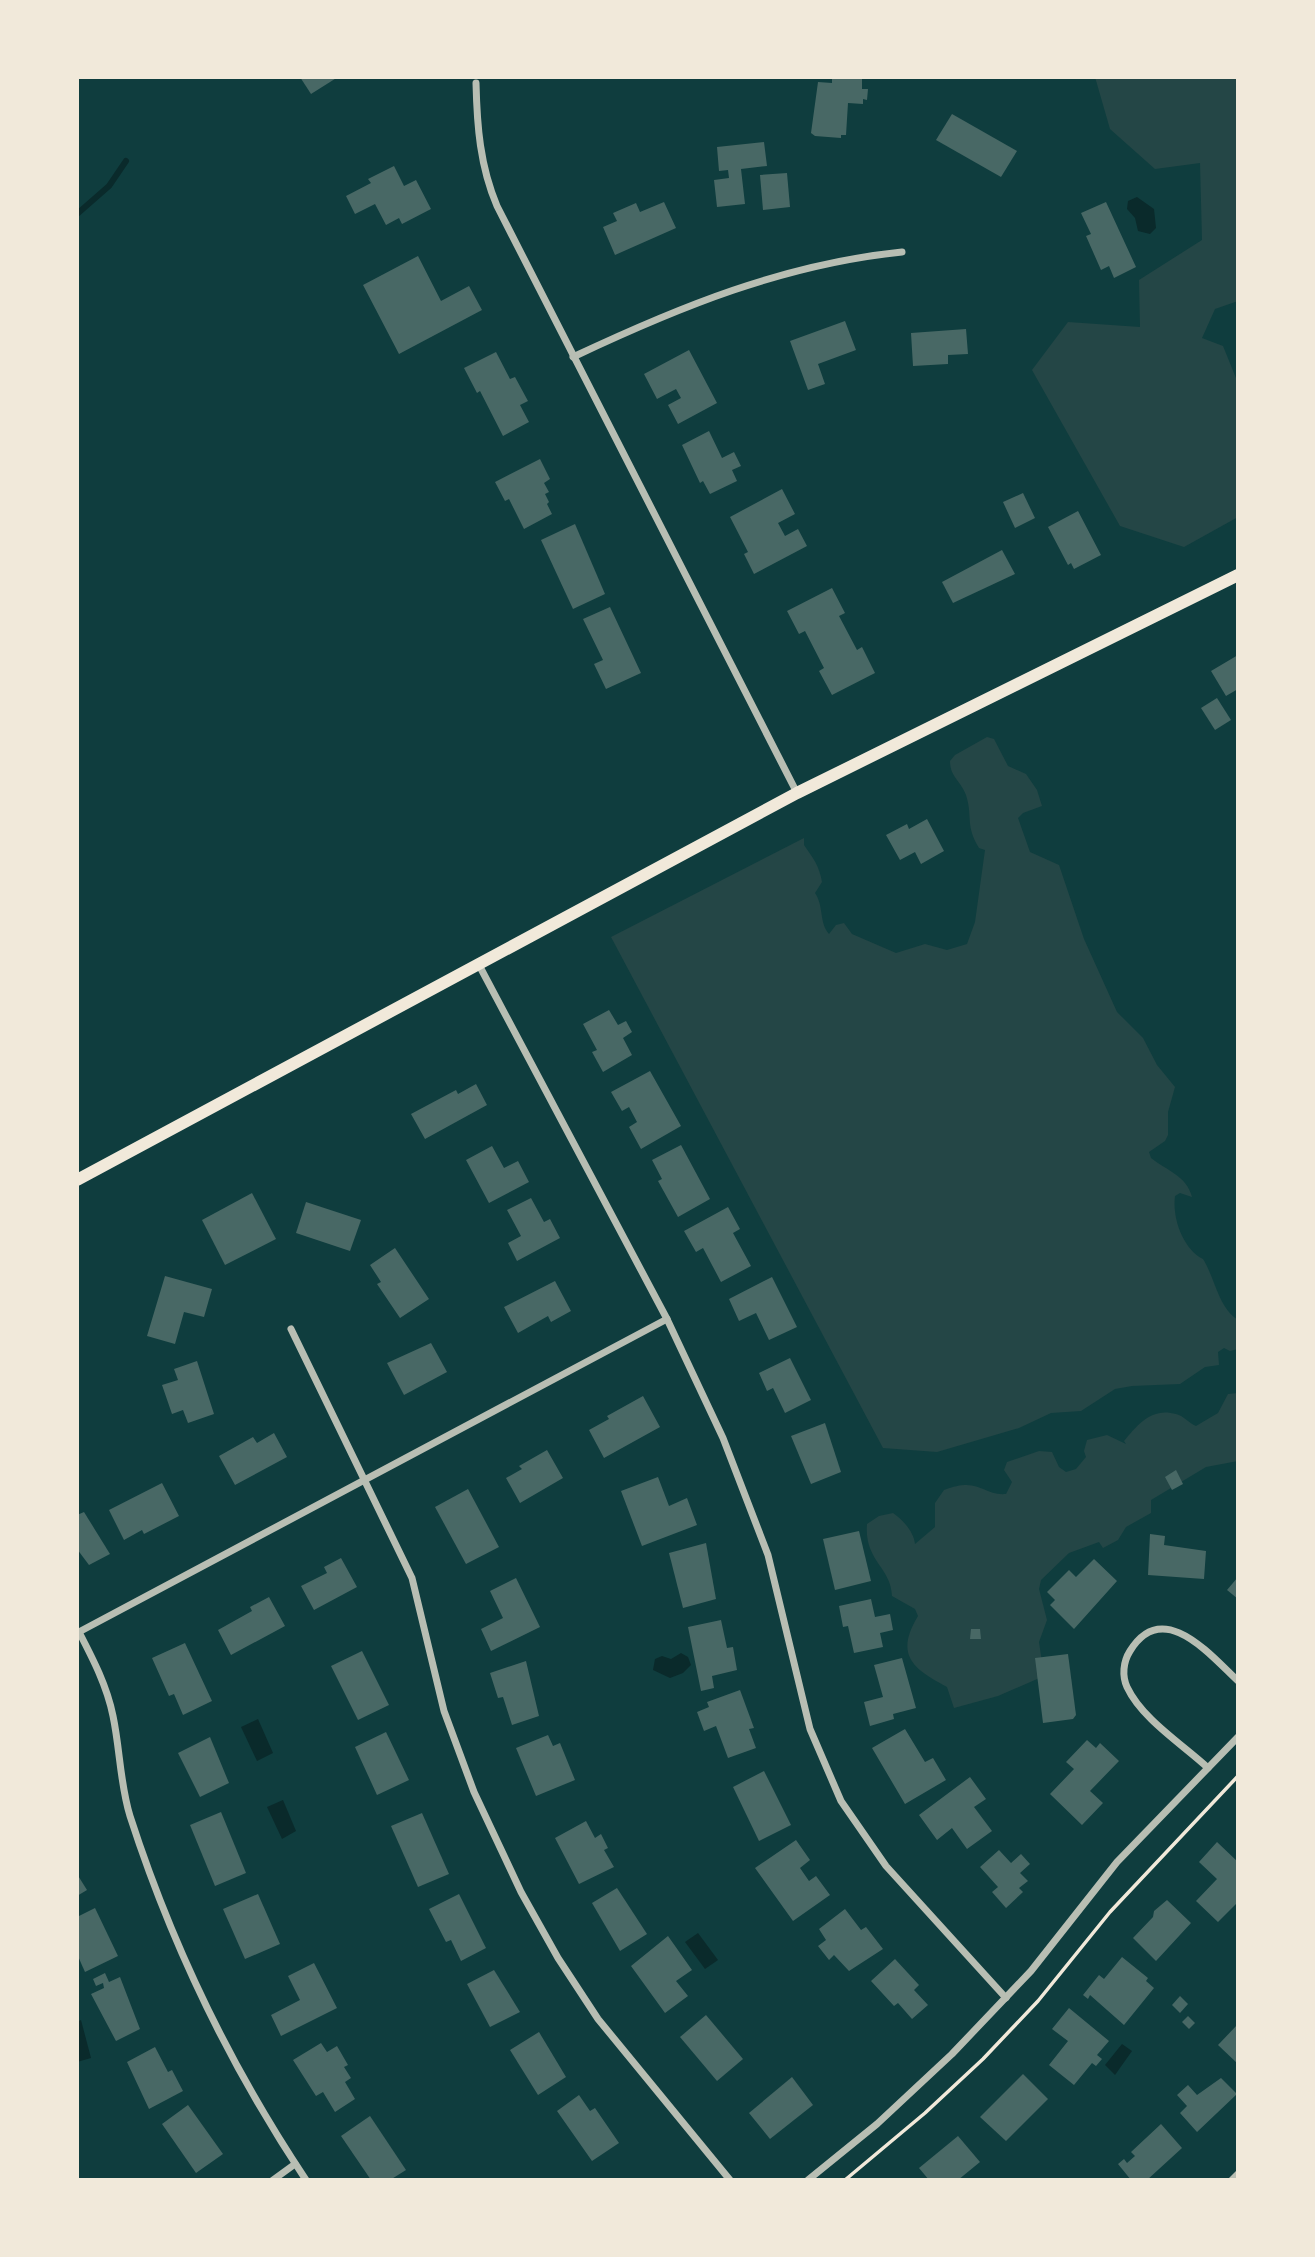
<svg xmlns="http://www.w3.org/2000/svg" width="1315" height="2257" font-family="'Fira Sans Condensed',sans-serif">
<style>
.green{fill:#244646}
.water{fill:#0a2a2b}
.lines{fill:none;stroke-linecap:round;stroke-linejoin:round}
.stream{stroke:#0a2a2b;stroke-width:6}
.building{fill:#486865}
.path{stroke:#f1e9da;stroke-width:3.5}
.minor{stroke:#b8beb3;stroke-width:7}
.secondary{stroke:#f1e9da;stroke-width:12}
</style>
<rect width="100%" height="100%" fill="#0f3d3e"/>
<g class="green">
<polygon points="1095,77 1238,77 1238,301 1215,309 1202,338 1223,346 1238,383 1238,517 1184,547 1120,526 1032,370 1068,322 1140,327 1139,280 1202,240 1200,163 1155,169 1110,129"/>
<path d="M987 737 994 739 1008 766 1026 774 1037 790 1042 806 1023 813 1018 818 1030 852 1059 865 1084 939 1117 1012 1143 1038 1157 1065 1175 1087 1168 1112V1135L1165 1141 1149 1152 1151 1158C1167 1171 1186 1175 1192 1197L1180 1193 1175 1196C1172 1218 1183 1249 1203 1259 1215 1278 1218 1307 1238 1320V1349L1230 1351 1224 1348 1218 1352 1219 1365 1205 1367 1180 1384 1132 1386 1115 1389 1081 1411 1051 1413 1019 1428 937 1452 883 1448 611 937 804 838V845C813 858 819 865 822 882L815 893C824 906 819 923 829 934L836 925 844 923 852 934 896 953 925 944 947 950 967 944 975 922 985 850 979 848C965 825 973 817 966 795 961 781 950 777 950 761L955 755Z"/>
<path d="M1238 1393V1461L1206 1467 1151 1500V1513L1126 1527 1118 1540 1103 1548 1099 1542 1069 1553 1041 1580 1039 1589 1047 1620 1039 1642 1044 1676 998 1696 954 1708 947 1687C916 1670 893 1657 918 1616L915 1609 892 1596C891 1567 864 1561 867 1524L879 1516 893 1513C903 1520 914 1532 915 1544L935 1527V1503L944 1490C980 1476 982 1496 1006 1494L1012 1482 1004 1470 1007 1462 1039 1451 1052 1452 1059 1467 1066 1472 1076 1469 1086 1457 1084 1451 1087 1440 1107 1435 1126 1444 1124 1441C1138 1424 1152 1407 1176 1414 1184 1416 1189 1423 1196 1426L1218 1413 1228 1394Z"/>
</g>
<g class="water">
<polygon points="1137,197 1154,209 1156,228 1150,234 1138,231 1135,218 1127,209 1128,201"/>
<polygon points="681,1653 688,1657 691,1665 683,1673 670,1678 653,1670 655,1659 662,1656 671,1659"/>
<polygon points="258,1719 273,1753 257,1761 241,1727"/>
<polygon points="283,1800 296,1831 282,1839 267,1807"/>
<polygon points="698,1933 718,1960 705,1969 685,1942"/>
<polygon points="81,2020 91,2058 77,2062 77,2022"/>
<polygon points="1122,2044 1132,2051 1115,2075 1105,2065"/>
</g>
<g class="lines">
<polyline class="stream" points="77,214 109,186 126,161"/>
</g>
<g class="building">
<polygon points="300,77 338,77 311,94"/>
<polygon points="832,77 862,79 862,89 868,89 867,100 863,99 863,104 848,103 846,135 841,135 841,138 815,136 811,133 818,82 832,83"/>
<polygon points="952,114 1017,151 1001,177 936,140"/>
<polygon points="764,142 767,166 741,169 745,204 717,207 714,180 729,178 728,170 719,171 717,147"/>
<polygon points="394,166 404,186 416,180 431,209 402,224 399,218 386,225 375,204 355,214 346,196 371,183 368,179"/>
<polygon points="787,173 790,207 763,210 760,175"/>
<polygon points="664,202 676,228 615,255 603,227 617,221 613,213 636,203 640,212"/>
<polygon points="1106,202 1136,267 1114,278 1109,266 1101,270 1086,236 1091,234 1081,213"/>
<polygon points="418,256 441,301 469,286 482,310 399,354 363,285"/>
<polygon points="845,321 856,350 818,364 825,384 808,390 790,341"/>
<polygon points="966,329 968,354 948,355 948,364 913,366 911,333"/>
<polygon points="689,350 717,403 678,424 668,405 681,398 676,389 657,399 644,374"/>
<polygon points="496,352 510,379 515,377 528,401 520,405 529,422 503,436 480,391 477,393 464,368"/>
<polygon points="709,431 722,458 734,452 741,466 732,470 737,481 710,494 703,481 700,483 682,445"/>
<polygon points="540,459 550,479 544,483 549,492 545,494 549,502 547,504 552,514 524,529 509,499 505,501 495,482"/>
<polygon points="782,489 795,514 778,523 785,536 798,529 807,546 754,574 744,554 748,552 730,517"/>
<polygon points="1023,493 1035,518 1015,528 1003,502"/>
<polygon points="1078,511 1101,555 1074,569 1071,563 1068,565 1048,527"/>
<polygon points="575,524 605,594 573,609 541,540"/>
<polygon points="1002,550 1015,574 953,603 942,582"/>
<polygon points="832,588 845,613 839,616 857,650 862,647 875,673 832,695 819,671 824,668 805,631 799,634 787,611"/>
<polygon points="610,607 641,673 606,689 594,664 603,660 583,619"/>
<polygon points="1238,655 1238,689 1226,696 1211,671"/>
<polygon points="1217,698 1231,720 1215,730 1201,708"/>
<polygon points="927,819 944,851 921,864 915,852 900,860 886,835 907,824 909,829"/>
<polygon points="609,1010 618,1025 626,1021 632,1032 623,1038 632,1055 603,1072 592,1052 597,1050 583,1024"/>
<polygon points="650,1071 681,1126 641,1149 629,1127 637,1122 629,1107 622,1111 611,1092"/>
<polygon points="476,1084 487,1105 425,1139 411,1114 456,1090 458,1094"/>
<polygon points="681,1145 710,1199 678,1217 658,1181 662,1179 652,1160"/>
<polygon points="492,1146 504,1168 518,1161 529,1182 489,1203 466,1160"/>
<polygon points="252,1193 276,1239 225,1265 202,1220"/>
<polygon points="531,1198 544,1222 550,1219 560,1238 517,1261 508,1243 521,1236 507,1210"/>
<polygon points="306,1202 361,1220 350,1251 296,1233"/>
<polygon points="728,1207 740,1229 733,1233 751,1266 721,1282 703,1248 696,1252 684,1231"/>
<polygon points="395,1248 429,1299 400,1318 377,1284 381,1282 370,1265"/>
<polygon points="165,1276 212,1289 204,1317 184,1312 175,1344 147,1336"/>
<polygon points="772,1277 797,1327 769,1340 756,1313 739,1321 729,1299"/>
<polygon points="555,1281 571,1311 551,1322 548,1316 518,1333 504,1307"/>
<polygon points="431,1343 447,1372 404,1395 387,1363"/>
<polygon points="790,1358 811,1400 785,1413 773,1388 767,1391 759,1373"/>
<polygon points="197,1361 214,1414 188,1423 183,1410 172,1414 162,1385 178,1380 174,1369"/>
<polygon points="643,1396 660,1427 604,1458 589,1430 609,1419 607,1416"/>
<polygon points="825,1423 841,1472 811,1484 791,1436"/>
<polygon points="274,1433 287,1457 235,1485 219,1456 253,1437 257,1443"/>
<polygon points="547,1450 563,1478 520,1503 506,1478 522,1469 519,1466"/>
<polygon points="1176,1470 1183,1484 1172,1490 1165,1477"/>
<polygon points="658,1477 669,1506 687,1498 697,1525 642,1546 621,1491"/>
<polygon points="162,1483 179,1516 144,1534 142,1530 124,1540 109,1510"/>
<polygon points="468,1489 499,1547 466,1564 435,1507"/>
<polygon points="84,1512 110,1554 89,1565 77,1549 77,1515"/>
<polygon points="859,1531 871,1581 835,1590 823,1539"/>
<polygon points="1150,1534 1165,1536 1164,1545 1206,1551 1204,1579 1148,1575"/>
<polygon points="706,1543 716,1599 683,1608 669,1553"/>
<polygon points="341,1558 357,1587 314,1610 301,1586 327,1573 324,1567"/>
<polygon points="1094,1559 1117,1581 1074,1629 1050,1605 1055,1600 1047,1592 1069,1570 1076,1577"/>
<polygon points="1238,1577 1238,1599 1227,1590"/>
<polygon points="516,1578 540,1627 491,1651 481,1629 503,1618 490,1591"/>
<polygon points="269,1597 285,1626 231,1655 218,1630 252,1611 250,1607"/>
<polygon points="871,1599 875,1617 890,1614 893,1630 880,1633 883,1647 854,1653 848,1626 843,1627 839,1606"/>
<polygon points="721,1620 727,1648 733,1647 737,1670 712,1676 714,1688 701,1691 688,1627"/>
<polygon points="971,1629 980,1629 981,1639 970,1639"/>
<polygon points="185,1643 212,1701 183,1715 174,1694 169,1696 152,1658"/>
<polygon points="362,1651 389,1705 358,1720 331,1666"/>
<polygon points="1068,1654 1076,1715 1073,1719 1043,1723 1035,1658"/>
<polygon points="902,1658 916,1708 893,1714 894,1719 870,1726 864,1702 883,1697 874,1665"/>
<polygon points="526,1661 539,1716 512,1725 503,1697 498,1698 490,1673"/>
<polygon points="740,1690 754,1728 749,1729 756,1748 728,1758 716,1726 704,1731 697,1712 709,1707 707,1702"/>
<polygon points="905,1729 925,1762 933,1758 946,1780 905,1804 872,1748"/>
<polygon points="386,1732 409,1780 377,1795 355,1747"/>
<polygon points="548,1735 553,1746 560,1743 575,1780 536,1796 516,1748"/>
<polygon points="210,1737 229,1783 200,1797 178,1753"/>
<polygon points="1087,1740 1096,1748 1100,1743 1119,1761 1090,1791 1103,1803 1082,1825 1050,1794 1074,1769 1066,1762"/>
<polygon points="764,1771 791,1825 759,1841 733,1787"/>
<polygon points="970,1777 986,1799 974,1807 992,1831 967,1849 952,1828 937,1840 919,1815"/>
<polygon points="221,1812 246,1873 215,1886 190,1825"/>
<polygon points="422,1813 449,1874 418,1887 391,1826"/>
<polygon points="586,1821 595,1838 601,1834 608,1848 604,1850 614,1867 579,1884 555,1838"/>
<polygon points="796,1840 810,1860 800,1868 809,1881 816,1876 830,1895 793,1921 755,1868"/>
<polygon points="1217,1842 1238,1862 1238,1902 1218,1922 1196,1901 1217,1879 1199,1862"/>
<polygon points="999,1850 1011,1863 1021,1854 1030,1864 1020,1873 1028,1881 1019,1888 1023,1892 1006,1908 992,1892 998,1887 980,1867"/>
<polygon points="77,1874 87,1890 77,1896"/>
<polygon points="617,1888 647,1934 620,1951 592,1903"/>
<polygon points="258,1894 280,1944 245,1959 223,1909"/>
<polygon points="459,1894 486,1948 461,1961 451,1940 446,1942 429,1909"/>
<polygon points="1167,1900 1191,1923 1156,1961 1133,1938 1153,1917 1154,1911"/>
<polygon points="95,1908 118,1956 85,1972 77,1954 77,1917"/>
<polygon points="845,1909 861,1930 866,1927 883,1949 849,1971 834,1955 829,1960 818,1946 826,1940 819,1929"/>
<polygon points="668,1936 692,1970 676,1981 688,1996 665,2013 631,1966"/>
<polygon points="1122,1957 1148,1978 1146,1981 1154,1988 1124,2025 1090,1995 1088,1999 1083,1995 1099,1975 1104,1979"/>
<polygon points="895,1959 919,1985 914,1990 928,2005 912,2019 898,2003 894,2006 871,1981"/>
<polygon points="314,1963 337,2008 281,2036 271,2015 300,2000 288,1976"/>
<polygon points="494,1970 520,2012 490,2027 467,1984"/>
<polygon points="105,1973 109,1982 120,1977 140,2029 116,2041 91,1994 104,1988 103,1983 96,1986 93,1979"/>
<polygon points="1180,1996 1188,2004 1180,2013 1172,2005"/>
<polygon points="1069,2008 1109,2041 1097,2055 1102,2059 1096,2066 1092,2063 1074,2085 1049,2065 1068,2041 1052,2029"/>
<polygon points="706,2015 743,2059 717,2081 680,2037"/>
<polygon points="1188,2016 1195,2023 1189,2029 1182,2022"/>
<polygon points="1238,2024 1238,2064 1218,2045"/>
<polygon points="539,2032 566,2077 538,2095 510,2050"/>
<polygon points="321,2043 327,2052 337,2046 348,2065 344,2067 351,2078 345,2082 355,2099 335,2112 323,2092 316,2096 293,2060"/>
<polygon points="155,2047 168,2072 172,2070 183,2091 149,2109 127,2062"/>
<polygon points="1023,2074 1048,2099 1006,2141 980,2117"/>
<polygon points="792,2077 813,2105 770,2139 749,2113"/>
<polygon points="1221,2078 1237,2094 1197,2132 1180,2113 1187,2106 1177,2095 1188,2085 1197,2095"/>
<polygon points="579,2095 590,2111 595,2108 619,2143 592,2161 557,2111"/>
<polygon points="188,2105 223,2154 196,2173 162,2124"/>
<polygon points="370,2116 406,2170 390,2180 371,2180 341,2136"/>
<polygon points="1161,2124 1182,2148 1147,2180 1131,2180 1118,2164 1124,2159 1127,2163 1135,2156 1131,2152"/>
<polygon points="958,2136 980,2162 958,2180 929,2180 919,2168"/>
</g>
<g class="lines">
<polyline class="path" points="845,2180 925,2113 983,2059 1038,2001 1110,1912 1238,1776"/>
<g class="minor">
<path d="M476 83C477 126 480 166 497 206L797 793"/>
<path d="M573 357C679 307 784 264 902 252"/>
<polyline points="479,965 667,1319 723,1438 768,1555 810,1729 841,1801 886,1866 1006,1998"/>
<polyline points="291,1329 412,1578 444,1711 474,1792 521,1892 558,1958 598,2019 730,2180"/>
<path d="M79 1632C93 1659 107 1686 113 1716 120 1749 120 1784 130 1816 172 1946 230 2066 306 2180"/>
<polyline points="77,1633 667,1319"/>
<path d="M1208 1768C1182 1744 1142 1719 1127 1687 1122 1676 1123 1662 1130 1651 1163 1597 1211 1656 1238 1681"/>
<polyline points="273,2180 295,2164"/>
<polyline points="808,2180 877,2124 952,2054 1031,1971 1117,1862 1238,1737"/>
<polyline points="1232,2180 1238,2174"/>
</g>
<polyline class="secondary" points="77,1180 797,793 1238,575"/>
</g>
<rect width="1315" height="2257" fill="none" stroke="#f1e9da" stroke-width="158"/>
</svg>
